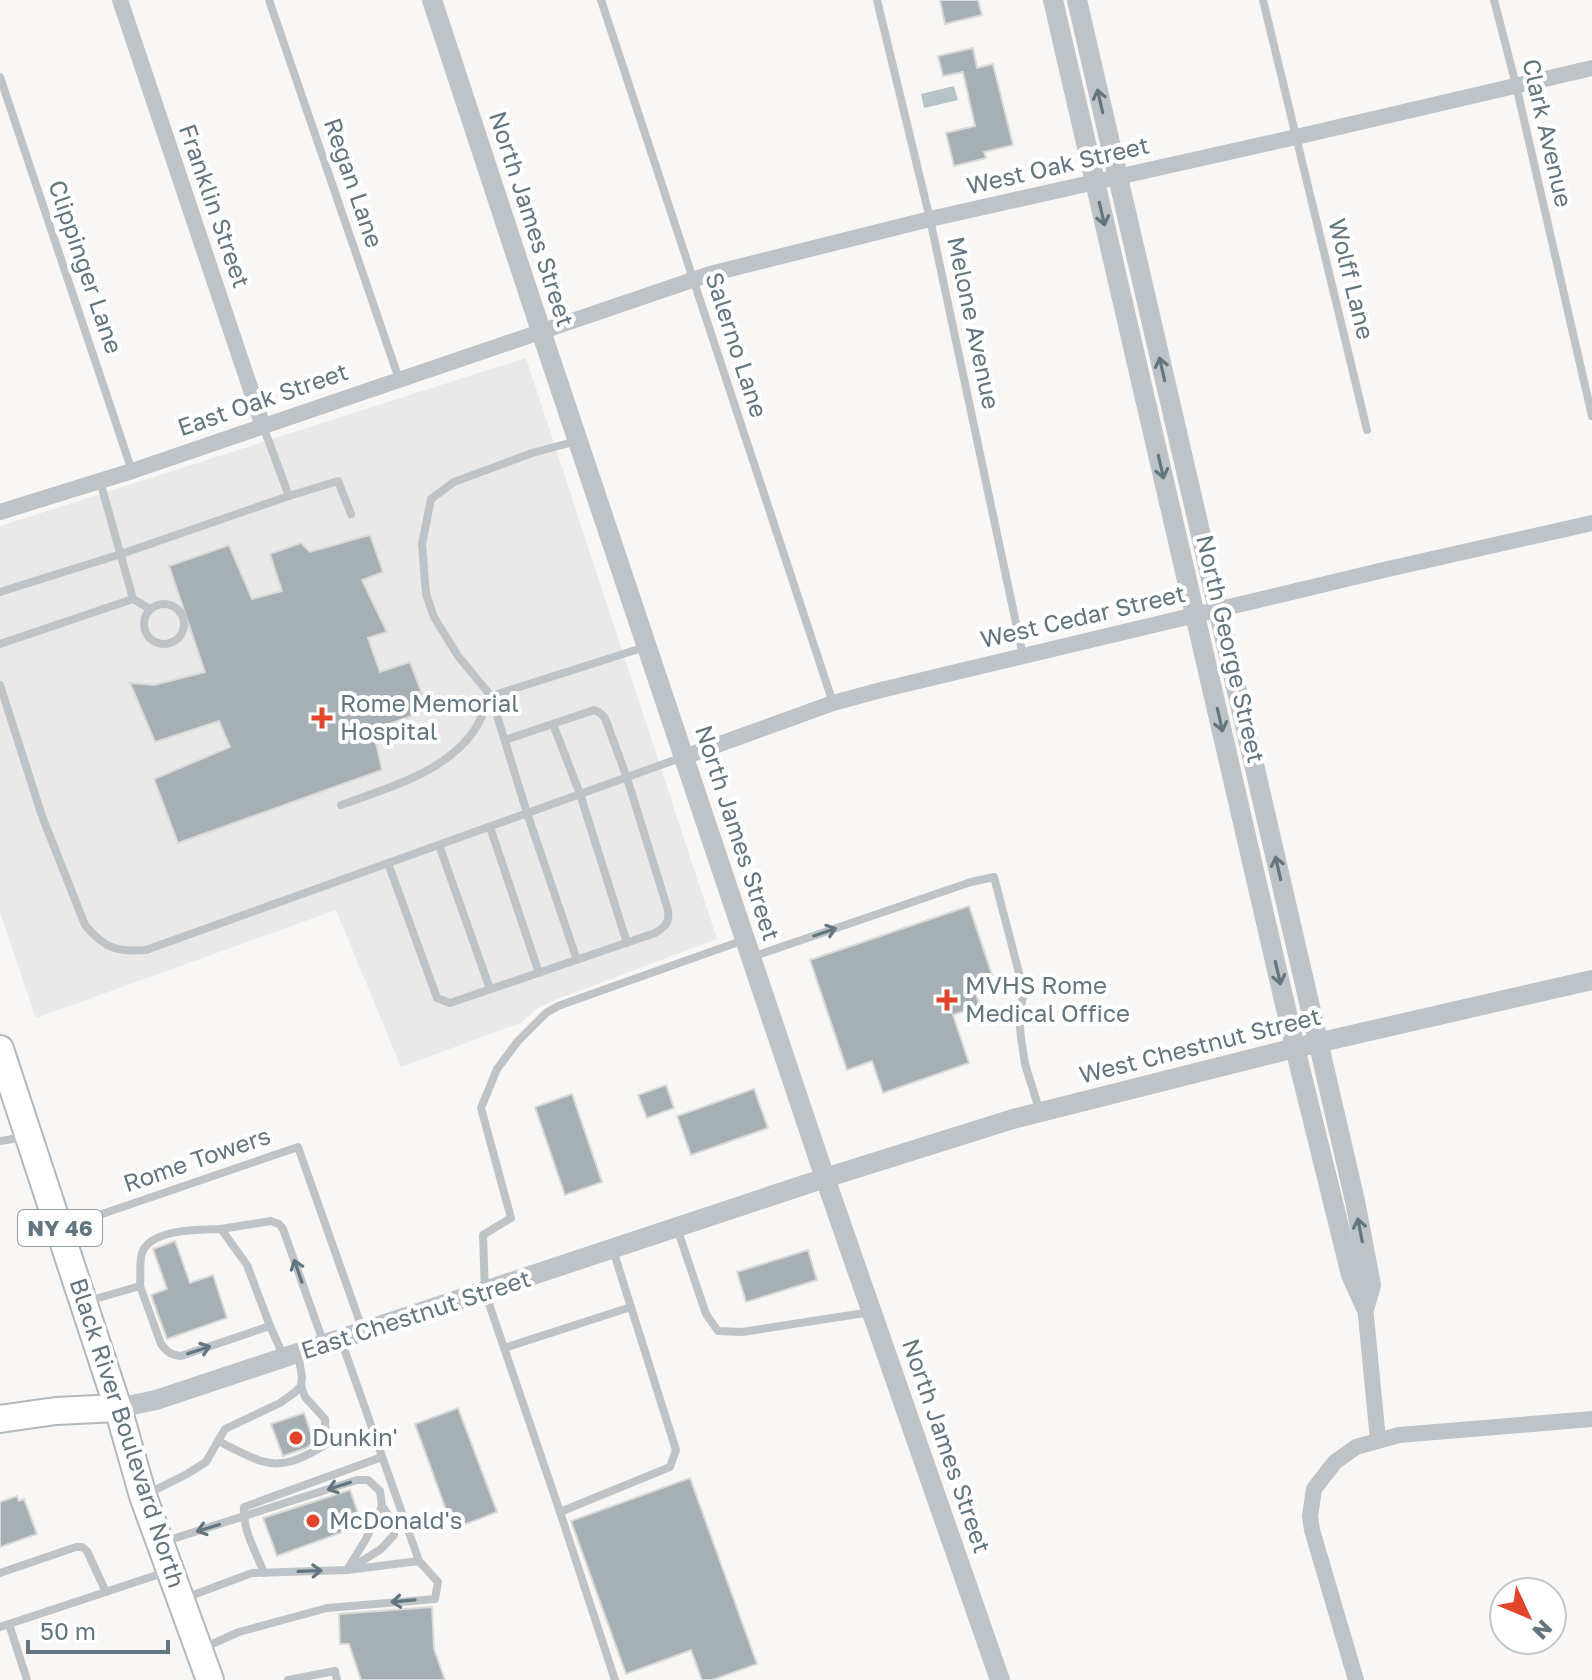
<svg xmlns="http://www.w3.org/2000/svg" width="1592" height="1680" font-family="'Golos Text',sans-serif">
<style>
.built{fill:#e8e9e8}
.water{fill:#b6c4c7}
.building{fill:#a5afb4;stroke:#d9d9d7;stroke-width:2}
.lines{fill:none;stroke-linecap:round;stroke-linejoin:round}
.primary-casing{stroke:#b2b8bb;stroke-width:30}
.service{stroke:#bec3c7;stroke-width:8}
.minor{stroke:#bec3c7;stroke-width:16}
.tertiary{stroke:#bec3c7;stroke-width:20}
.primary{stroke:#fff;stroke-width:26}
.oneway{stroke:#63757f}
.poi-dot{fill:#e1452b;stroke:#fff;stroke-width:3}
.labels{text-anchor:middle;stroke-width:8;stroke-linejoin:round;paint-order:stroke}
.shield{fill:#fff;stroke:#929ea5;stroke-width:2}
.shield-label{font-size:22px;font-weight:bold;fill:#63757f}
.street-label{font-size:24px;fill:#63757f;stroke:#fff}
.poi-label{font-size:24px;fill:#63757f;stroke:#fff;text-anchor:start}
</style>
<rect width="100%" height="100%" fill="#f8f7f5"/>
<polygon class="built" points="526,358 717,939 557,999 539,1007 520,1023 401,1067 336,910 36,1018 0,912 0,526"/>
<polygon class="water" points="954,86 958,100 924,108 921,94"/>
<g class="building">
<polygon points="940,0 978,0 982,15 945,24"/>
<polygon points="973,48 977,68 993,64 1013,145 984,152 986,158 954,166 946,133 975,126 963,72 943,76 938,56"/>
<polygon points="370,535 383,572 362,580 387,632 368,638 380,672 410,662 428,710 373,730 382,770 178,843 154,779 230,747 219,721 155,742 130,683 154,685 205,672 169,566 229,545 252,599 282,591 270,554 301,543 310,552"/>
<polygon points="969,906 992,975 972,982 980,1006 953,1015 969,1063 883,1093 872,1061 847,1070 810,960"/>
<polygon points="666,1085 674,1108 647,1118 638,1095"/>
<polygon points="754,1089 768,1128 691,1155 677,1116"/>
<polygon points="572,1094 602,1182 565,1195 535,1107"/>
<polygon points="175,1241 190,1283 213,1275 227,1318 167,1339 151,1295 167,1289 153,1249"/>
<polygon points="808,1250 817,1280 746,1302 737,1272"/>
<polygon points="458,1408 497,1512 453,1529 415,1424"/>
<polygon points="304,1413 314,1442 306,1448 283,1456 271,1424"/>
<polygon points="690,1478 757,1664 712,1680 702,1680 691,1650 626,1674 571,1521"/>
<polygon points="350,1490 362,1525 277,1556 263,1518"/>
<polygon points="17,1496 19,1501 24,1499 37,1534 0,1547 0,1502"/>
<polygon points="432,1607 434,1649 445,1680 361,1680 349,1644 340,1644 339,1614"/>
</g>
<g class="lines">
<defs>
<g id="primary">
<polyline points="0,1049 118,1408 143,1496 210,1680"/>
<polyline points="0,1419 56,1411 118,1408"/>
</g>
</defs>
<use href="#primary" class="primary-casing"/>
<g class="service">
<polyline points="269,0 399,379"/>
<polyline points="601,0 833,703"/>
<polyline points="877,0 930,219 1023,656"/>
<polyline points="1263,0 1367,430"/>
<polyline points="1494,0 1516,85 1592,416"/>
<polyline points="0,77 132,471"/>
<polyline points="263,426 289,496"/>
<polyline points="100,481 133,599 150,609"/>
<polyline points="0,592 121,554 289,496 338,481 351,514"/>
<circle cx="164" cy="624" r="20"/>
<polyline points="0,644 133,599"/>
<path d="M0 685 42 816 85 925C105 949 117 952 146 950L683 757"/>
<polyline points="553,724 580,794 627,943"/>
<path d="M341 805C387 788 439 775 471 735 480 724 485 708 491 696L645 647"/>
<polyline points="490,827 539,973"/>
<polyline points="439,845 490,989"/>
<path d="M388 863 437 998 450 1003 655 933C665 927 670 923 668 910L627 778 605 718 599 712 594 710 505 740"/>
<polyline points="752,957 971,882 994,877 1024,992 1019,1016 1021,1038 1025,1064 1040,1112"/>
<polyline points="577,960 527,813 491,696 458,656 434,617 426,594 422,544 431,499 454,482 532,453 577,441"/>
<polyline points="0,1141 24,1137"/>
<polyline points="64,1227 298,1147 363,1331"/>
<polyline points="677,1228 706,1314 718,1331 742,1332 871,1312"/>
<polyline points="221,1229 271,1221 279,1224 283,1229 324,1344"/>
<polyline points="613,1250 676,1450 670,1467 560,1512 485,1292 483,1235 511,1218 481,1108 497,1069 518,1041 546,1013 558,1006 744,940"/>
<path d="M140 1286 161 1344C167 1352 171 1355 181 1356L270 1326"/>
<path d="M88 1301 140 1286C141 1275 139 1263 142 1253 151 1228 200 1230 221 1229L247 1265 270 1326 284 1357"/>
<polyline points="504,1348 631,1307"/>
<path d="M218 1441C266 1465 277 1475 326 1444L325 1419 305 1397 301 1386"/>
<polyline points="145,1495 187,1474 206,1462 225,1429 280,1403 294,1393 301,1386 302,1377 298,1354"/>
<polyline points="560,1512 615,1680"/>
<polyline points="163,1542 357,1480 368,1480 380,1491 382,1506 366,1539 347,1570"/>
<polyline points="351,1568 381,1549 394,1535 394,1523 382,1506"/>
<polyline points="0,1573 76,1547 82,1547 87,1551 106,1592"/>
<path d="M264 1573C256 1552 242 1529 244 1507L382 1457"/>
<polyline points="185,1598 252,1573 347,1570 419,1561"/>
<polyline points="9,1624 27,1680"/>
<polyline points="0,1627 166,1572"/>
<polyline points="203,1648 239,1632 327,1608 435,1599 438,1582 419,1561 341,1340"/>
<polyline points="288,1680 335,1671 337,1680"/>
</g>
<g class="minor">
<polyline points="120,0 263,426"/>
<polyline points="0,512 132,471 710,274 930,219 1296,137 1592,68"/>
<polyline points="684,757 833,703 881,690 1388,569 1592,523"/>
<polyline points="1365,1306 1378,1440"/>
<polyline points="1356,1680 1312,1530 1310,1516 1314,1489 1335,1462 1356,1447 1399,1435 1592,1419"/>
</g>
<g class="tertiary">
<polyline points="432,0 541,331 825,1178 1000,1680"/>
<polyline points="1053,0 1295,1048 1351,1275 1365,1306"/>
<polyline points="1077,0 1355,1201 1371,1285 1365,1306"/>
<polyline points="118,1408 156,1400 825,1178 1013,1119 1295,1048 1592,980"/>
</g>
<use href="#primary" class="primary"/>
</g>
<defs><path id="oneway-shaft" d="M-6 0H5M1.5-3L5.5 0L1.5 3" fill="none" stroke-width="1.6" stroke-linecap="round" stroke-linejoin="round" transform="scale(2)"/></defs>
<g class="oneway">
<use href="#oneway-shaft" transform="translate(1100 101) rotate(-103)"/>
<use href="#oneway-shaft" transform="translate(1102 214) rotate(77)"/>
<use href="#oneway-shaft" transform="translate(1162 369) rotate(-103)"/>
<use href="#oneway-shaft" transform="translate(1161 467) rotate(77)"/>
<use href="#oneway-shaft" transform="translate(1220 720) rotate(77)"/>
<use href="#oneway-shaft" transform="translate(1278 868) rotate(-103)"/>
<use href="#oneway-shaft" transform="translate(825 932) rotate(-19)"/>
<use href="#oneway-shaft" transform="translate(1278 973) rotate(77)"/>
<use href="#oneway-shaft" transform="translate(1360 1230) rotate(-101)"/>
<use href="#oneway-shaft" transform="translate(298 1271) rotate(-109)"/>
<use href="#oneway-shaft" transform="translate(199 1350) rotate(-18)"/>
<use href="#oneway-shaft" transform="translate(339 1486) rotate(162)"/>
<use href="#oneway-shaft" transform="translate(208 1528) rotate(163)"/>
<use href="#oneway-shaft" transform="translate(310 1571) rotate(-2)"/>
<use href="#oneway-shaft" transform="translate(403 1601) rotate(175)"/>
</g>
<g class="poi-dot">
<path d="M318 706h8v8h8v8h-8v8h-8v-8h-8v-8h8z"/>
<path d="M943 988h8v8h8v8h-8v8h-8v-8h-8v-8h8z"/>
<circle cx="296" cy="1438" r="8"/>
<circle cx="313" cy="1521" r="8"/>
</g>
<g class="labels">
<rect class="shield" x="18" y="1210" width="84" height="36" rx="6"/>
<g class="shield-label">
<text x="60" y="1236">NY 46</text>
</g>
<g class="street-label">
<text transform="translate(1547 133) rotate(77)" y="8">Clark Avenue</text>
<text transform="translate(1058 166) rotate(-13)" y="8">West Oak Street</text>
<text transform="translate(353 183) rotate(71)" y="8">Regan Lane</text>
<text transform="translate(214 206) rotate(71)" y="8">Franklin Street</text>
<text transform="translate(531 219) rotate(72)" y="8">North James Street</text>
<text transform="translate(85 267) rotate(71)" y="8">Clippinger Lane</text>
<text transform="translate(1351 279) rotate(76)" y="8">Wolff Lane</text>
<text transform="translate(973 323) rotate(78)" y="8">Melone Avenue</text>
<text transform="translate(736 345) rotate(72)" y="8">Salerno Lane</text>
<text transform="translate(263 400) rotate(-19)" y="8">East Oak Street</text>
<text transform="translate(1083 617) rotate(-13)" y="8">West Cedar Street</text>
<text transform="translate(1230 649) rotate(77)" y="8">North George Street</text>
<text transform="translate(737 833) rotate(72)" y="8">North James Street</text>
<text transform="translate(1200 1046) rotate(-14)" y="8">West Chestnut Street</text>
<text transform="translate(197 1160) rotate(-19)" y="8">Rome Towers</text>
<text transform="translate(416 1315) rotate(-18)" y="8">East Chestnut Street</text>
<text transform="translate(127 1433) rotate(72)" y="8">Black River Boulevard North</text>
<text transform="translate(946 1446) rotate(71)" y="8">North James Street</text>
</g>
<g class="poi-label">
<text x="340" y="712">Rome Memorial<tspan x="340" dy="28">Hospital</tspan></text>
<text x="965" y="994">MVHS Rome<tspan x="965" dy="28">Medical Office</tspan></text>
<text x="312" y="1446">Dunkin'</text>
<text x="329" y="1529">McDonald's</text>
</g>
</g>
<g transform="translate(1528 1616) rotate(134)"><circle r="38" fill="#ffffff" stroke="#c1c8cc" stroke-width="2"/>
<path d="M0-6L14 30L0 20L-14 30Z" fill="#e1452b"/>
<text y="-12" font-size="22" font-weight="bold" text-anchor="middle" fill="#63757f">N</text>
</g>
<path d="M28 1640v12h140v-12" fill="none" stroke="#63757f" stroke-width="4"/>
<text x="40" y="1640" font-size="24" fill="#63757f" stroke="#ffffff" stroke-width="6" paint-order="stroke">50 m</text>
</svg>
